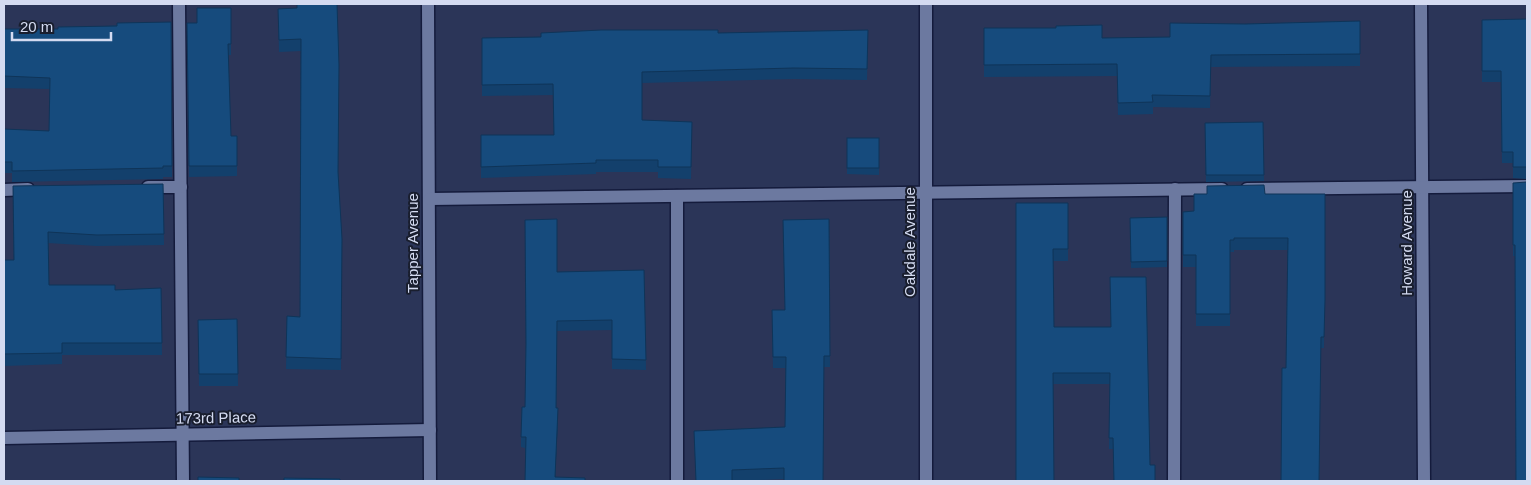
<svg xmlns="http://www.w3.org/2000/svg" width="1531" height="485" font-family="Helvetica,sans-serif">
<style>
.lines{fill:none;stroke-linecap:round;stroke-linejoin:round}
.minor-casing{stroke:#141b3c;stroke-width:15}
.minor{stroke:#6c79a0;stroke-width:12}
.wall{fill:#13406c}
.shaded-wall{fill:#0f3458}
.building{fill:#164b7d;stroke:#0f3458}
.labels{text-anchor:middle;stroke-width:4;stroke-linejoin:round;paint-order:stroke}
.street-label{font-size:15px;fill:#d4dbf1;stroke:#191e2e}
</style>
<rect width="100%" height="100%" fill="#2b3558"/>
<g class="lines">
<defs>
<g id="minor">
<polyline points="179,4 183,481"/>
<polyline points="428,4 430,481"/>
<polyline points="1421,4 1424,481"/>
<polyline points="148,187 181,187"/>
<polyline points="1247,189 1527,186"/>
<polyline points="4,190 28,189"/>
<polyline points="677,196 677,481"/>
<polyline points="430,199 1222,189"/>
<polyline points="4,438 430,430"/>
<polyline points="926,481 926,4"/>
<polyline points="1174,481 1175,189"/>
</g>
</defs>
<use href="#minor" class="minor-casing"/>
<use href="#minor" class="minor"/>
</g>
<g class="wall">
<polygon points="231,8 231,55 228,55 231,136 237,136 237,176 189,177 187,23 197,23"/>
<polygon points="297,8 338,174 342,239 341,370 286,369 287,316 300,317 301,51 279,52 278,9"/>
<polygon points="1527,19 1527,179 1513,178 1513,163 1502,163 1501,82 1482,82 1482,20"/>
<polygon points="1360,21 1360,66 1211,67 1210,108 1153,107 1153,114 1118,115 1117,76 984,77 984,28 1102,38 1170,37 1245,24"/>
<polygon points="171,22 172,177 163,177 163,179 12,182 12,173 4,173 4,129 49,131 50,89 4,88 4,29 58,29"/>
<polygon points="868,30 867,80 794,79 642,83 642,120 692,122 691,179 658,178 658,172 596,172 596,174 481,178 481,135 554,135 553,95 482,96 482,38"/>
<polygon points="1263,122 1264,181 1206,182 1205,123"/>
<polygon points="847,138 879,138 879,175 847,174"/>
<polygon points="1513,183 1515,256 1513,256"/>
<polygon points="163,184 164,245 97,246 48,243 49,285 115,290 161,288 162,355 62,355 62,364 4,366 4,260 14,260 13,186"/>
<polygon points="1265,194 1325,194 1324,348 1321,348 1286,368 1288,250 1234,250 1234,252 1230,252 1230,326 1196,326 1196,267 1183,267 1183,212 1194,211"/>
<polygon points="1016,203 1068,203 1068,261 1053,261 1054,327 1111,327 1150,465 1155,481 1114,481 1113,449 1109,449 1110,384 1053,384"/>
<polygon points="1167,217 1167,267 1131,268 1130,218"/>
<polygon points="829,219 830,367 824,367 784,479 738,481 696,481 694,431 785,427 786,368 773,368 772,322 785,310"/>
<polygon points="644,270 646,370 612,369 612,330 557,331 556,408 558,418 555,477 525,481 525,448 521,447 521,437 557,272"/>
<polygon points="237,319 238,386 199,386 198,320"/>
</g>
<polygon class="shaded-wall" points="558,408 558,418 555,481"/>
<g class="building">
<polygon points="297,4 337,4 339,65 338,172 342,239 341,359 286,357 287,316 300,317 301,39 279,40 278,9 297,8"/>
<polygon points="197,8 231,8 231,44 228,44 231,136 237,136 237,166 189,166 187,23 197,23"/>
<polygon points="1527,19 1527,167 1513,167 1513,152 1502,152 1501,71 1482,71 1482,20"/>
<polygon points="1360,21 1360,54 1211,55 1210,96 1152,95 1153,102 1118,103 1117,64 984,65 984,28 1056,28 1056,26 1102,25 1102,38 1170,37 1170,23 1245,24"/>
<polygon points="171,22 172,166 163,166 163,168 12,171 12,162 4,162 4,129 49,131 50,78 4,76 4,29 58,29 58,27 117,26 117,23"/>
<polygon points="601,30 718,30 718,33 868,30 867,69 794,68 642,72 642,120 692,122 691,167 658,167 658,160 596,160 596,163 481,167 481,135 554,135 553,84 482,85 482,38 541,37 541,33"/>
<polygon points="1263,122 1264,175 1206,175 1205,123"/>
<rect x="847" y="138" width="32" height="30"/>
<polygon points="1527,182 1527,481 1516,481 1515,245 1513,245 1513,183"/>
<polygon points="163,184 164,234 97,235 48,232 49,285 115,285 115,290 161,288 162,343 62,343 62,353 4,354 4,260 14,260 13,186"/>
<polygon points="1264,185 1265,194 1325,194 1325,300 1324,337 1321,337 1319,481 1281,481 1282,368 1286,368 1288,238 1234,238 1234,240 1230,240 1230,314 1196,314 1196,255 1183,255 1183,212 1194,211 1194,194 1207,194 1207,186"/>
<polygon points="1016,203 1068,203 1068,249 1053,249 1054,327 1111,327 1110,277 1146,277 1150,465 1155,465 1155,481 1114,481 1113,438 1109,438 1110,373 1053,373 1054,481 1016,481"/>
<polygon points="1167,217 1167,261 1131,262 1130,218"/>
<polygon points="557,219 557,272 644,270 646,360 612,359 612,320 557,321 556,408 558,408 555,477 585,478 585,481 525,481 526,437 521,437 522,407 525,407 526,344 525,220"/>
<polygon points="829,219 830,356 824,356 823,481 784,481 784,468 732,470 732,481 696,481 694,431 785,427 786,357 773,357 772,310 785,310 783,220"/>
<polygon points="237,319 238,374 199,374 198,320"/>
<polygon points="198,477 239,478 239,481 198,481"/>
<polygon points="284,478 340,479 340,481 284,481"/>
</g>
<g class="labels">
<g class="street-label">
<text transform="translate(910 242) rotate(-90)" y="5">Oakdale Avenue</text>
<text transform="translate(413 243) rotate(-90)" y="5">Tapper Avenue</text>
<text transform="translate(1407 243) rotate(-90)" y="5">Howard Avenue</text>
<text transform="translate(216 418) rotate(-1)" y="5">173rd Place</text>
</g>
</g>
<rect width="1531" height="485" fill="none" stroke="#d4dbf1" stroke-width="10"/>
<path d="M12 32v8h99v-8" fill="none" stroke="#d4dbf1" stroke-width="2.5"/>
<text x="20" y="32" font-size="15" fill="#d4dbf1" stroke="#191e2e" stroke-width="4" paint-order="stroke">20 m</text>
</svg>
